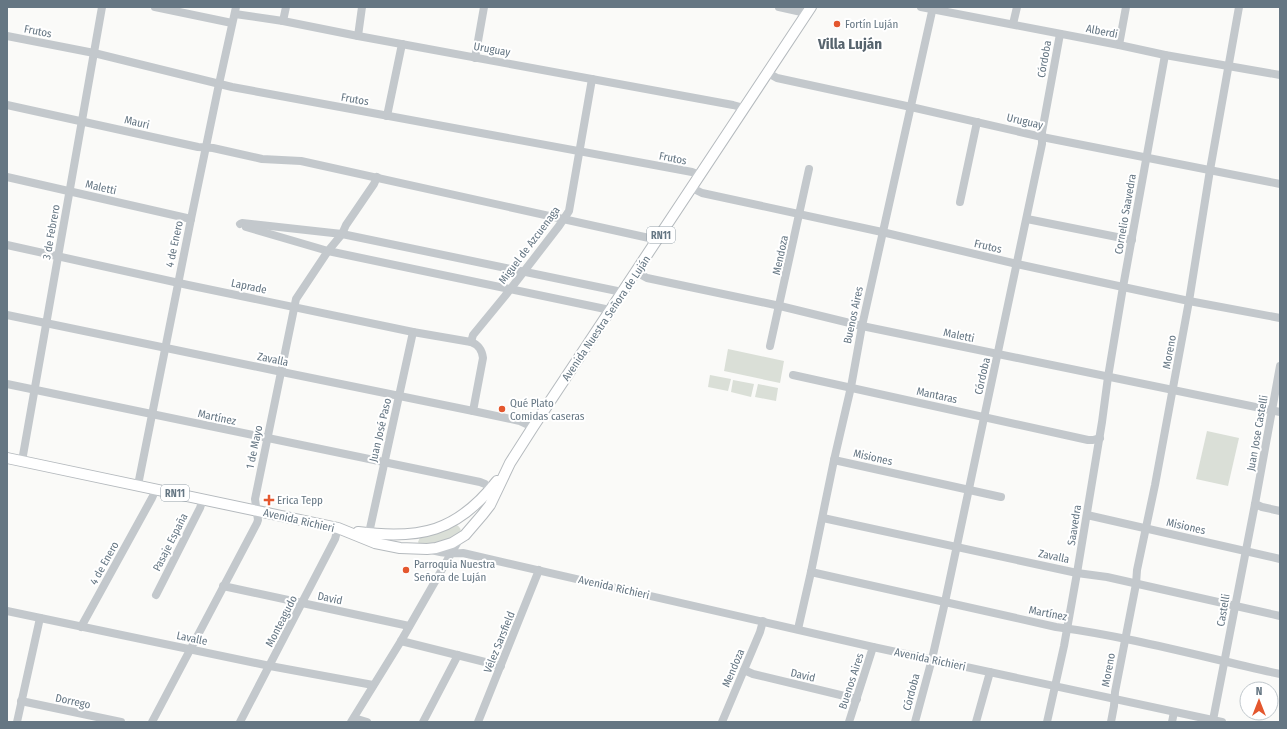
<svg xmlns="http://www.w3.org/2000/svg" width="1287" height="729" font-family="'Fira Sans Condensed',sans-serif">
<style>
.green{fill:#dadfd7}
.lines{fill:none;stroke-linecap:round;stroke-linejoin:round}
.major-casing{stroke:#b5babe;stroke-width:12}
.minor{stroke:#c3c8cc;stroke-width:8}
.major{stroke:#fff;stroke-width:10}
.poi-dot{fill:#e4572e;stroke:#fff;stroke-width:1.5}
.labels{text-anchor:middle;stroke-width:4;stroke-linejoin:round;paint-order:stroke}
.shield{fill:#fff;stroke:#939fa8;stroke-width:1}
.shield-label{font-size:10px;font-weight:bold;fill:#657683}
.poi-label{font-size:11px;fill:#657683;stroke:#fff;text-anchor:start}
.street-label{font-size:11px;fill:#657683;stroke:#fff}
.district-label{font-size:15px;font-weight:bold;fill:#57646e;stroke:#fff}
</style>
<rect width="100%" height="100%" fill="#fafaf8"/>
<g class="green">
<polygon points="728,349 784,361 780,383 724,371"/>
<polygon points="710,375 731,379 728,391 708,387"/>
<polygon points="733,380 754,384 751,397 731,392"/>
<polygon points="758,384 778,388 776,401 755,397"/>
<polygon points="1207,431 1239,438 1228,486 1196,479"/>
<path d="M455 524C459 526 461 528 461 533L444 542 420 545 418 542 421 535Z"/>
</g>
<g class="lines">
<defs>
<g id="major">
<polyline points="7,458 338,528 375,543 400,548 427,549 436,548 452,543 465,535 483,514 490,505 510,463 533,427 811,7"/>
<path d="M358 532C420 540 457 532 497 481"/>
</g>
</defs>
<use href="#major" class="major-casing"/>
<g class="minor">
<polyline points="155,7 232,23"/>
<polyline points="779,7 806,13"/>
<polyline points="921,7 1119,45 1165,55 1280,75"/>
<polyline points="235,14 283,21 358,36 733,105 744,108"/>
<polyline points="283,21 286,7"/>
<polyline points="1013,24 1017,7"/>
<polyline points="7,36 94,53 232,87 692,172 700,175"/>
<polyline points="358,36 362,7"/>
<polyline points="1119,45 1126,7"/>
<polyline points="475,58 484,7"/>
<polyline points="768,73 777,78 911,107 1042,137 1280,184"/>
<polyline points="7,105 198,147 213,148 262,159 301,161 649,238 657,241"/>
<polyline points="387,116 402,44"/>
<polyline points="7,177 191,219"/>
<polyline points="692,188 702,193 882,232 1017,264 1123,287 1189,301 1280,318"/>
<polyline points="960,202 977,122"/>
<polyline points="1027,219 1132,240"/>
<polyline points="240,224 242,223 342,234 622,292"/>
<polyline points="246,227 328,251 610,310"/>
<path d="M7 245 188 285 413 332 471 342C479 345 482 350 483 358L473 411"/>
<polyline points="636,272 647,278 780,306 862,326 1280,412"/>
<polyline points="7,315 282,372 473,411 520,421 533,427"/>
<polyline points="471,342 473,335 505,296 559,226 569,211 592,79"/>
<polyline points="770,346 809,169"/>
<polyline points="793,375 1088,440 1093,440 1100,438"/>
<polyline points="7,384 480,482 485,484 490,489"/>
<polyline points="834,460 1001,497"/>
<polyline points="22,461 102,7"/>
<polyline points="138,485 191,219 219,84 236,7"/>
<polyline points="1255,504 1262,507 1280,511"/>
<polyline points="1087,515 1280,559"/>
<polyline points="823,518 1077,573 1107,577 1280,616"/>
<polyline points="369,533 413,332"/>
<path d="M428 549C440 553 450 554 463 553L873 647 1222 722"/>
<path d="M811 572 1056 627C1132 637 1206 658 1280 674"/>
<polyline points="223,586 409,626"/>
<polyline points="156,595 200,508 203,499"/>
<polyline points="7,611 270,666 373,685"/>
<polyline points="81,627 152,498 156,489"/>
<polyline points="798,629 811,572 834,460 851,387 862,326 933,7"/>
<polyline points="401,641 501,666"/>
<polyline points="744,670 753,674 857,699"/>
<polyline points="21,701 121,722"/>
<polyline points="354,718 367,722"/>
<polyline points="1213,720 1255,504 1280,366"/>
<polyline points="17,722 40,618"/>
<polyline points="152,722 257,523 258,520 255,499 296,299 328,251 342,234 346,225 374,184 377,177"/>
<polyline points="240,722 335,539 338,528"/>
<polyline points="351,722 401,641 460,538"/>
<polyline points="423,722 458,655"/>
<polyline points="478,722 539,570"/>
<polyline points="722,722 760,632 763,621"/>
<polyline points="849,722 873,647"/>
<polyline points="915,722 932,659 945,602 1042,144 1042,132 1060,34"/>
<polyline points="976,722 990,672"/>
<polyline points="1047,722 1064,646 1077,573 1102,422 1108,377 1123,287 1165,55"/>
<polyline points="1111,722 1114,706 1115,692 1136,584 1137,570 1155,485 1189,301 1210,170 1239,7"/>
<polyline points="1172,722 1174,712"/>
</g>
<use href="#major" class="major"/>
</g>
<g class="poi-dot">
<circle cx="837" cy="24" r="4"/>
<circle cx="502" cy="409" r="4"/>
<path d="M267 494h4v4h4v4h-4v4h-4v-4h-4v-4h4z"/>
<circle cx="406" cy="570" r="4"/>
</g>
<g class="labels">
<g class="shield">
<rect x="647" y="227" width="28" height="16" rx="3"/>
<rect x="161" y="485" width="28" height="16" rx="3"/>
</g>
<g class="shield-label">
<text x="661" y="239">RN11</text>
<text x="175" y="497">RN11</text>
</g>
<g class="poi-label">
<text x="845" y="28">Fortín Luján</text>
<text x="510" y="407">Qué Plato<tspan x="510" dy="13">Comidas caseras</tspan></text>
<text x="277" y="504">Erica Tepp</text>
<text x="414" y="568">Parroquia Nuestra<tspan x="414" dy="13">Señora de Luján</tspan></text>
</g>
<g class="street-label">
<text transform="translate(38 31) rotate(11)" y="4">Frutos</text>
<text transform="translate(1102 31) rotate(11)" y="4">Alberdi</text>
<text transform="translate(492 49) rotate(10)" y="4">Uruguay</text>
<text transform="translate(1044 59) rotate(-80)" y="4">Córdoba</text>
<text transform="translate(355 99) rotate(10)" y="4">Frutos</text>
<text transform="translate(1025 121) rotate(13)" y="4">Uruguay</text>
<text transform="translate(137 122) rotate(13)" y="4">Mauri</text>
<text transform="translate(673 158) rotate(11)" y="4">Frutos</text>
<text transform="translate(101 187) rotate(13)" y="4">Maletti</text>
<text transform="translate(1125 214) rotate(-80)" y="4">Cornelio Saavedra</text>
<text transform="translate(51 232) rotate(-80)" y="4">3 de Febrero</text>
<text transform="translate(174 244) rotate(-78)" y="4">4 de Enero</text>
<text transform="translate(529 245) rotate(-53)" y="4">Miguel de Azcuenaga</text>
<text transform="translate(988 246) rotate(13)" y="4">Frutos</text>
<text transform="translate(780 255) rotate(-78)" y="4">Mendoza</text>
<text transform="translate(249 286) rotate(12)" y="4">Laprade</text>
<text transform="translate(853 315) rotate(-78)" y="4">Buenos Aires</text>
<text transform="translate(606 318) rotate(-56)" y="4">Avenida Nuestra Señora de Luján</text>
<text transform="translate(959 335) rotate(12)" y="4">Maletti</text>
<text transform="translate(1169 352) rotate(-80)" y="4">Moreno</text>
<text transform="translate(273 359) rotate(12)" y="4">Zavalla</text>
<text transform="translate(982 376) rotate(-77)" y="4">Córdoba</text>
<text transform="translate(937 395) rotate(12)" y="4">Mantaras</text>
<text transform="translate(217 417) rotate(12)" y="4">Martínez</text>
<text transform="translate(380 430) rotate(-77)" y="4">Juan José Paso</text>
<text transform="translate(1257 433) rotate(-80)" y="4">Juan Jose Castelli</text>
<text transform="translate(254 447) rotate(-78)" y="4">1 de Mayo</text>
<text transform="translate(873 457) rotate(13)" y="4">Misiones</text>
<text transform="translate(299 520) rotate(13)" y="4">Avenida Richieri</text>
<text transform="translate(1074 525) rotate(-81)" y="4">Saavedra</text>
<text transform="translate(1186 526) rotate(13)" y="4">Misiones</text>
<text transform="translate(170 542) rotate(-63)" y="4">Pasaje España</text>
<text transform="translate(1054 556) rotate(12)" y="4">Zavalla</text>
<text transform="translate(104 563) rotate(-61)" y="4">4 de Enero</text>
<text transform="translate(614 587) rotate(13)" y="4">Avenida Richieri</text>
<text transform="translate(330 598) rotate(12)" y="4">David</text>
<text transform="translate(1223 610) rotate(-80)" y="4">Castelli</text>
<text transform="translate(1048 613) rotate(11)" y="4">Martínez</text>
<text transform="translate(281 621) rotate(-63)" y="4">Monteagudo</text>
<text transform="translate(192 638) rotate(12)" y="4">Lavalle</text>
<text transform="translate(499 642) rotate(-68)" y="4">Vélez Sarsfield</text>
<text transform="translate(930 659) rotate(12)" y="4">Avenida Richieri</text>
<text transform="translate(733 668) rotate(-67)" y="4">Mendoza</text>
<text transform="translate(1108 670) rotate(-80)" y="4">Moreno</text>
<text transform="translate(803 675) rotate(13)" y="4">David</text>
<text transform="translate(851 681) rotate(-72)" y="4">Buenos Aires</text>
<text transform="translate(911 692) rotate(-75)" y="4">Córdoba</text>
<text transform="translate(73 701) rotate(12)" y="4">Dorrego</text>
</g>
<g class="district-label">
<text x="850" y="49">Villa Luján</text>
</g>
</g>
<rect width="1287" height="729" fill="none" stroke="#657683" stroke-width="16"/>
<g transform="translate(1259 701)"><circle r="19" fill="#ffffff" stroke="#c1c8cd"/>
<path d="M0-3L7 15L0 10L-7 15Z" fill="#e4572e"/>
<text y="-6" font-size="11" font-weight="bold" text-anchor="middle" fill="#657683">N</text>
</g>
</svg>
